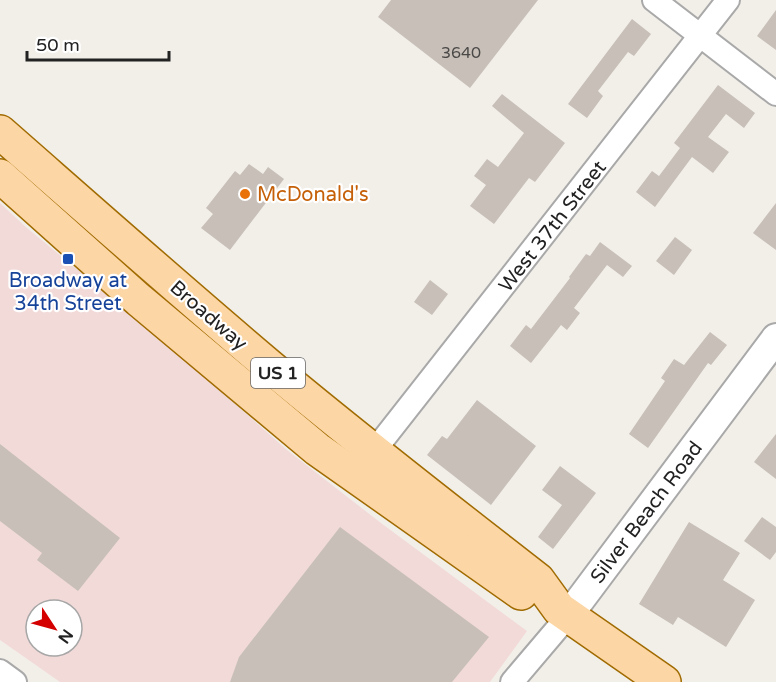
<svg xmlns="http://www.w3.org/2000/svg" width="776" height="682" font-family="'Varela Round',sans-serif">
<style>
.commercial{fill:#f2dad9;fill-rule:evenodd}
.building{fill:#c7bfb8}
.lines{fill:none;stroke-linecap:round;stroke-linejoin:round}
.minor-casing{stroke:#a9a9a9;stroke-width:26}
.tertiary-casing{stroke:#a9a9a9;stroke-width:32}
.primary-casing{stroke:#a06b00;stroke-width:36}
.minor{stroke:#fff;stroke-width:22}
.tertiary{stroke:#fff;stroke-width:28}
.primary{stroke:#fcd6a4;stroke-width:33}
.food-dot{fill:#e8710a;stroke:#fff;stroke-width:2}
.transit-dot{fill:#1a4fb4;stroke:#fff;stroke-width:2}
.labels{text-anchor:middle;stroke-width:4.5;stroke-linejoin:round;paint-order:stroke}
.number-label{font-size:16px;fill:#4b4948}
.shield{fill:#fff;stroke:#646464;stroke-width:1.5}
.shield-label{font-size:18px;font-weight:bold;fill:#222}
.food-label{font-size:20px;fill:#c56008;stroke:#fff;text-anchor:start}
.street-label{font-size:20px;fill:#222;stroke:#fff}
.transit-label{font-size:20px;fill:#164399;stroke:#fff}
</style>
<rect width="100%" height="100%" fill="#f2efe9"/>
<path class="commercial" d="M0 203 27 228 170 346 287 450 381 523 527 631 490 682H60L0 640ZM36 610H72V646H36Z"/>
<g class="building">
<polygon points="391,0 538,0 470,88 378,17"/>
<polygon points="776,10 776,50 757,36"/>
<polygon points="632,19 651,34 634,56 628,52 598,91 603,96 587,118 568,104"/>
<polygon points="718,85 755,113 744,128 726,114 708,137 729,152 713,173 692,157 655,207 636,192 652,171 659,176 680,148 674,143"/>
<polygon points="502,94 565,143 535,182 529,178 494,224 470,206 486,185 474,176 487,159 498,167 524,133 492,106"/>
<polygon points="249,164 263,174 268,167 284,179 230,250 201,228 213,214 206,208 235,171 240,175"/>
<polygon points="776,203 776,250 753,233"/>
<polygon points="675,237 692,250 674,275 656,261"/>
<polygon points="600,242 632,266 623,277 607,265 574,308 580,313 567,330 561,325 531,363 510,346 526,325 531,329 570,278 569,277 586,254 590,256"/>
<polygon points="430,280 448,294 432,315 414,302"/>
<polygon points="710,332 727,345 711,365 708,363 648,448 629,434 665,381 661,378 674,359 684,365"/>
<polygon points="477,400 536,446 491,505 427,455 442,436 447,439"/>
<polygon points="776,434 776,479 754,462"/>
<polygon points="0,444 120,538 78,591 37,560 42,553 0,521"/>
<polygon points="560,466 596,493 553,549 538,537 562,505 542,490"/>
<polygon points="762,517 776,527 776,552 770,560 744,541"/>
<polygon points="689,522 740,553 723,580 755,600 726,647 678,617 673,625 639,604"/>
<polygon points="340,527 489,637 452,682 230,682 239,657"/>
</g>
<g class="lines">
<defs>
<g id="minor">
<polyline points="654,0 776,94"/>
<polyline points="374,451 728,0"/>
<polyline points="0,671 15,682"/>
<polyline points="512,682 568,616"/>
</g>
<polyline id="tertiary" points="568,616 776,338"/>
<g id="primary">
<path d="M0 132C89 210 177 288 268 365 356 439 447 509 538 580L559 609 664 682"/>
<polyline points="0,176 139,300 317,449 521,593"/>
</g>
</defs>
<use href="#minor" class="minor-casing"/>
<use href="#tertiary" class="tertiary-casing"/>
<use href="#primary" class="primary-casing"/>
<use href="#minor" class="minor"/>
<use href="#tertiary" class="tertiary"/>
<use href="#primary" class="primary"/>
</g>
<circle class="food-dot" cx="245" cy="194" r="6"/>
<rect class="transit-dot" x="62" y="253" width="12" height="12" rx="3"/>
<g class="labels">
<g class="number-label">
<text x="461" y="58">3640</text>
</g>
<rect class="shield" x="251" y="358" width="54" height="30" rx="4.5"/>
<g class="shield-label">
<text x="278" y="379">US 1</text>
</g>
<g class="food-label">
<text x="257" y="201">McDonald's</text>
</g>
<g class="street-label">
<text transform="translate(552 226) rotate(-52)" y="7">West 37th Street</text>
<text transform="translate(209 315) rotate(41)" y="7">Broadway</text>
<text transform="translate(646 512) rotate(-53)" y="7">Silver Beach Road</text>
</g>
<g class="transit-label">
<text x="68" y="287">Broadway at<tspan x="68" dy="23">34th Street</tspan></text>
</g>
</g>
<g transform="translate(54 628) rotate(126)"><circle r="28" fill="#ffffff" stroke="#a7a7a7" stroke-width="1.5"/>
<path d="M0-4.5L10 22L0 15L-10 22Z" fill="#d40000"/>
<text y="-9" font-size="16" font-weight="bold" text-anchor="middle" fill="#222222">N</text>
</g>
<path d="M27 51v9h142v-9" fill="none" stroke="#222222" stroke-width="3"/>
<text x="36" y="51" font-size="18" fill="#222222" stroke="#ffffff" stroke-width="4.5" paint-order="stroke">50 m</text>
</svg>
